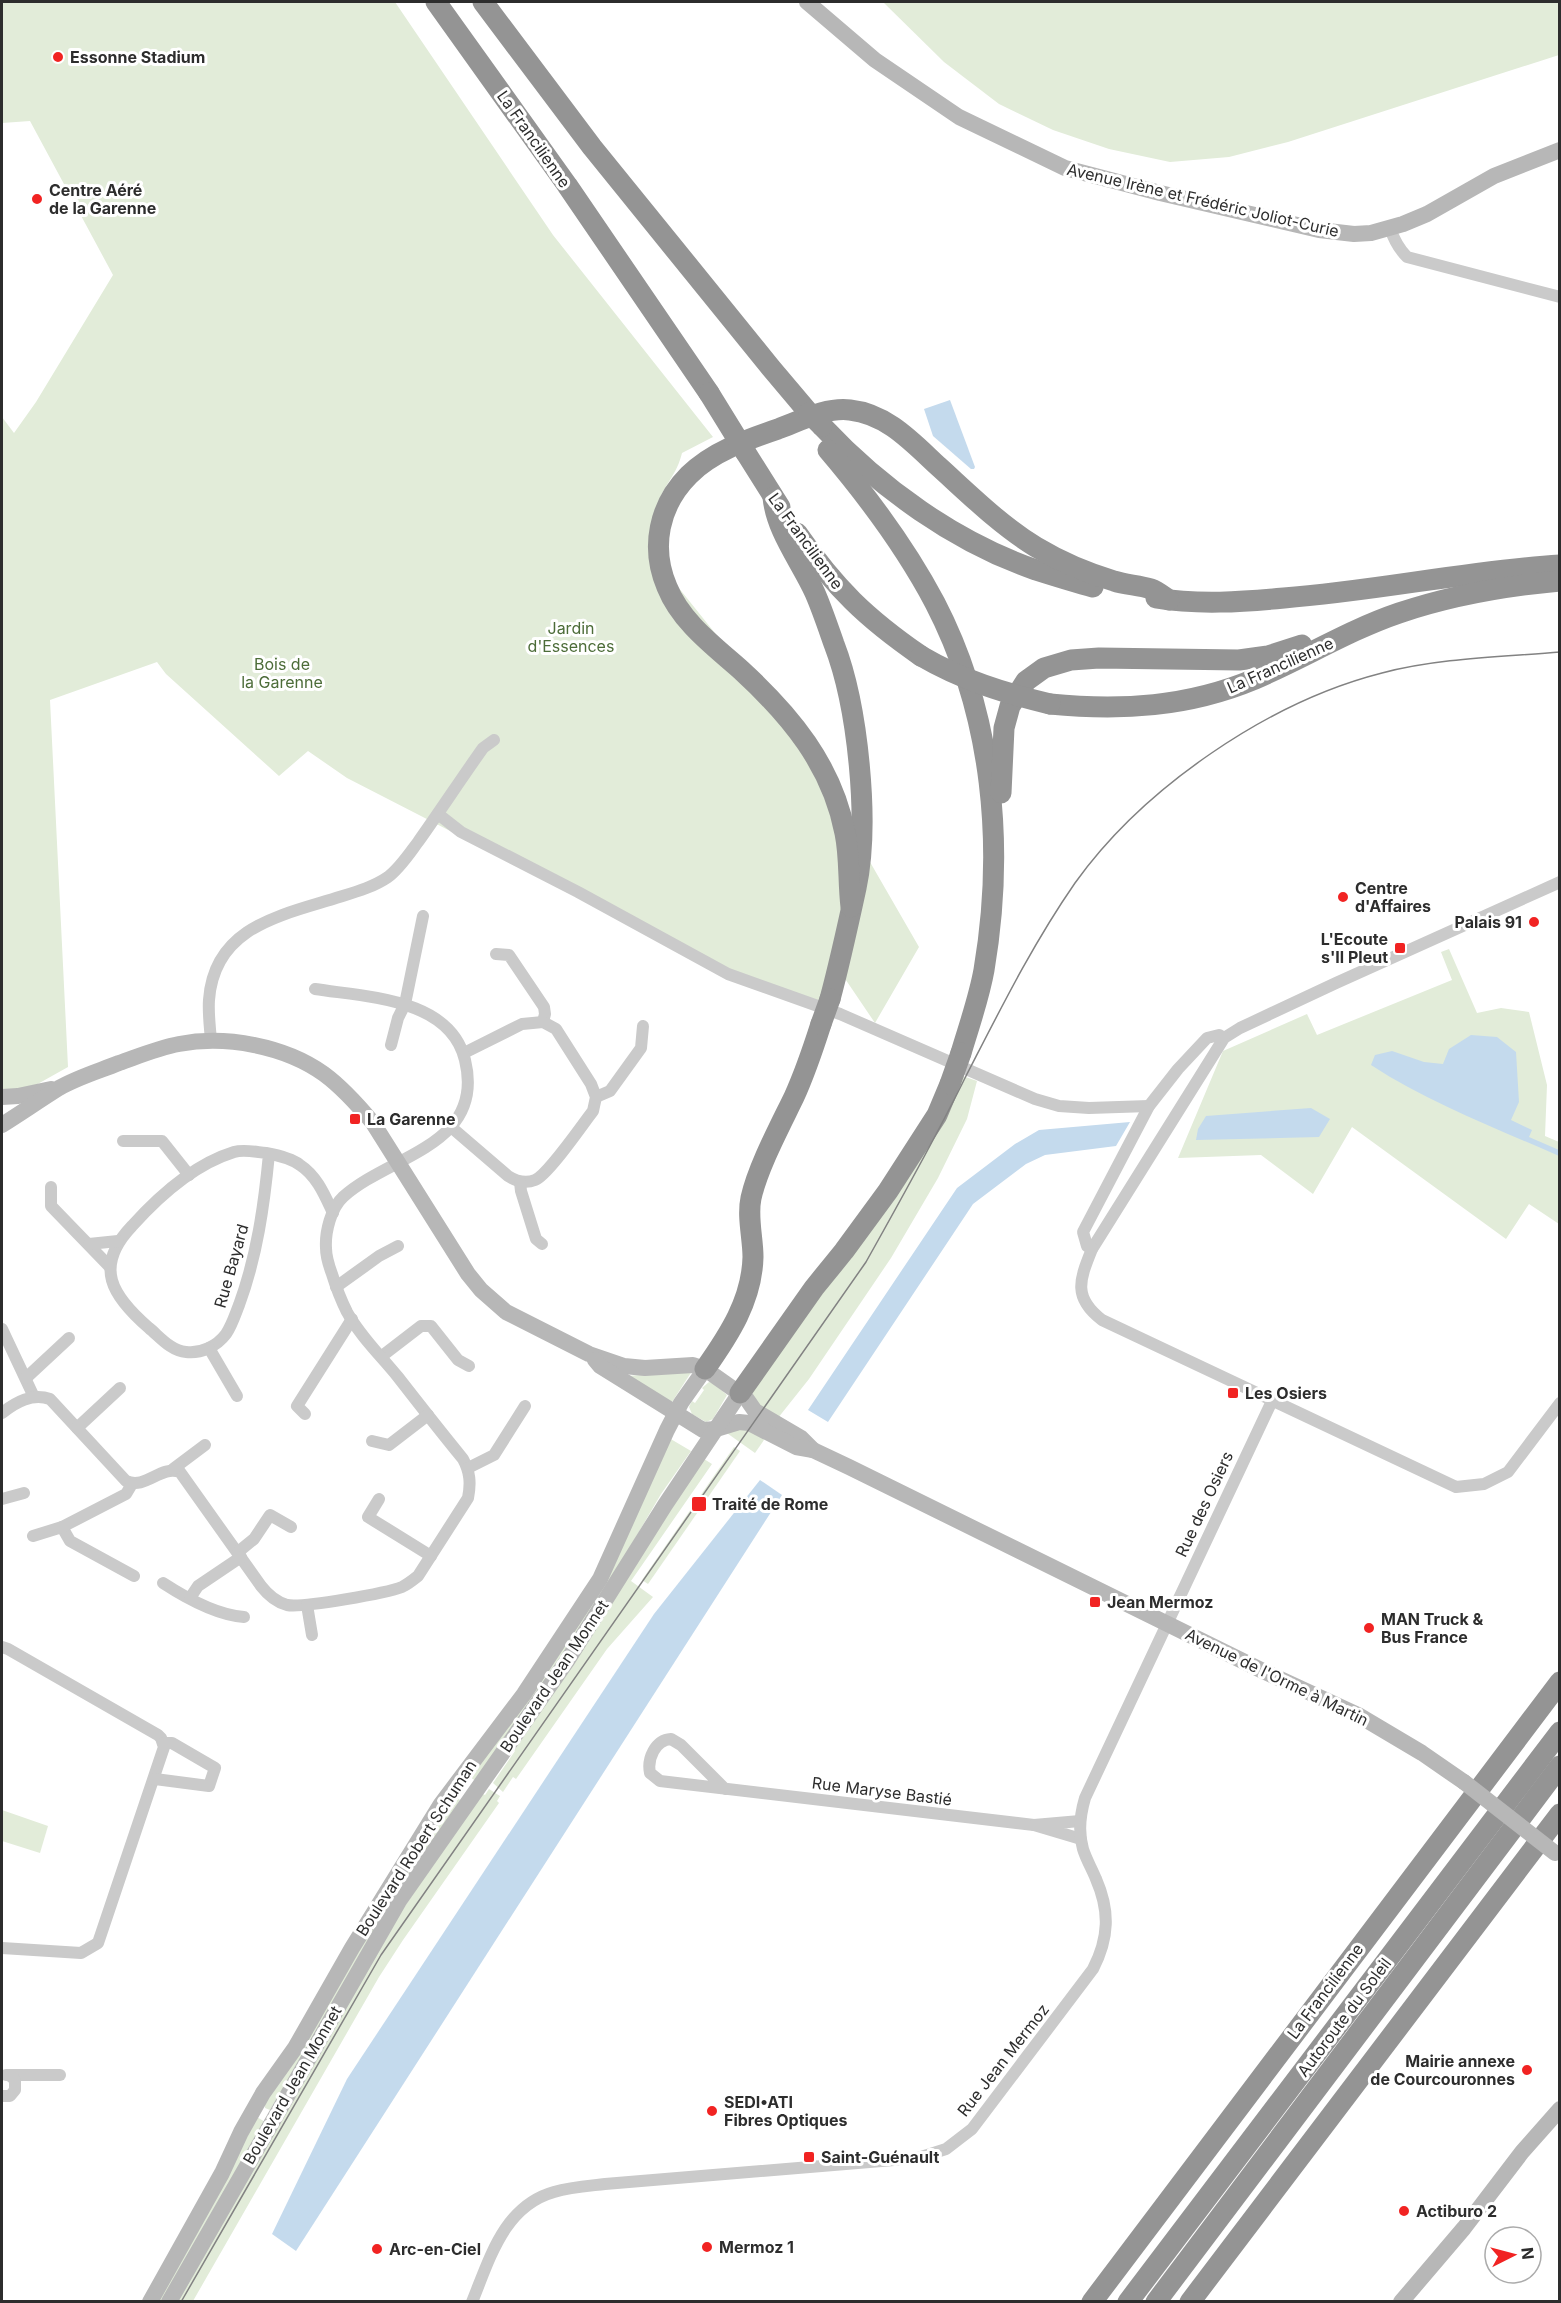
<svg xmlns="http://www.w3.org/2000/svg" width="1561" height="2303" font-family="Inter,sans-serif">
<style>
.green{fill:#e2ecd9}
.water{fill:#c4daed}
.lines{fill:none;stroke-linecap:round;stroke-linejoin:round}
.street{stroke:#cacaca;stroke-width:12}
.secondary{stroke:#b7b7b7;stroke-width:16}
.highway{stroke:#949494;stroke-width:21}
.tram{stroke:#828282;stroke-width:1.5}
.secondary-bridge{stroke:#b7b7b7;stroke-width:16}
.highway-bridge{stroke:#949494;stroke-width:21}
.poi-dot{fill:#f12322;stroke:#fff;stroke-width:2}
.labels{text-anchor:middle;stroke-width:6;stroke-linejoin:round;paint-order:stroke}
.poi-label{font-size:16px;font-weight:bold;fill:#2d2d2d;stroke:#fff;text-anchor:start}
.street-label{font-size:16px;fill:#2d2d2d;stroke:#fff}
.park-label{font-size:16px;fill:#4c6c38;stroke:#fff}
</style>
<rect width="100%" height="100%" fill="#fff"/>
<g class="green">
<path d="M2 2H395L553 235 713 437 682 453C677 474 666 483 659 500 652 517 651 534 650 552L816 759 825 784 919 947 875 1023 831 958 818 1006 728 974 347 778 308 751 279 776 166 674 157 662 50 700 68 1067 2 1104V417L14 433 36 402 113 275 30 121 2 123Z"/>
<polygon points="883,2 1559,2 1559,55 1288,142 1229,157 1170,162 1109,149 1053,130 999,104 944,62"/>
<polygon points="1449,949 1477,1013 1501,1008 1529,1012 1547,1085 1545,1136 1559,1142 1559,1224 1529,1204 1506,1239 1352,1127 1313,1194 1261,1155 1178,1158 1223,1051 1307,1014 1317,1035 1452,980 1441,952"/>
<path d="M960 1075 977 1081 967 1119 938 1178 891 1258 809 1379 778 1418C765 1410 751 1405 753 1389Z"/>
<polygon points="692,1371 672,1402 627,1376"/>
<polygon points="709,1382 713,1383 727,1395 713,1419 706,1422 692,1414 689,1407 692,1401 695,1403 704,1390 702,1388"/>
<polygon points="741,1427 766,1437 755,1453 724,1431"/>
<polygon points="669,1438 691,1451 661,1494 587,1621 476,1781 468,1776 529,1696"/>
<polygon points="734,1447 740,1451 648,1584 642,1580"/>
<polygon points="704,1459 712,1464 631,1581 653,1597 607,1649 516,1779 513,1777 503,1792 493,1783 515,1751 512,1748"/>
<polygon points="489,1789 500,1796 497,1801 499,1803 403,1940 379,1977 193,2301 174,2302 378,1946 481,1793 485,1795"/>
<polygon points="456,1796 460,1800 270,2110 265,2108 264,2103 412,1860"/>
<polygon points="2,1810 48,1826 40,1853 2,1841"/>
<polygon points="257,2117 265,2122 162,2301 156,2302"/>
</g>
<g class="water">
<polygon points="950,400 975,467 974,469 971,469 933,436 924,409"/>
<path d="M1471 1035 1497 1037 1516 1052 1519 1102 1511 1120 1532 1130 1529 1137 1559 1150V1156C1496 1128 1429 1103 1371 1065L1375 1055 1392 1051 1424 1062 1443 1064 1449 1049Z"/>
<polygon points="1311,1108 1330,1119 1319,1137 1196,1140 1198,1129 1206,1116"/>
<polygon points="1130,1122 1116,1146 1045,1155 1026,1164 973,1204 828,1422 808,1410 957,1188 1015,1144 1039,1130"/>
<polygon points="760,1480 782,1495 296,2251 272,2234 347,2079 654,1614"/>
</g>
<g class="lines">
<g class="street">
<path d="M1390 228C1394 240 1398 248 1407 257L1560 297"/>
<polyline points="438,814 461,832 578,892 728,974 840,1014 1035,1099 1059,1106 1089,1108 1149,1106"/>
<path d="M1560 882 1336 983 1240 1028 1224 1038 1092 1249C1080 1279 1072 1297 1102 1320L1456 1487 1484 1484 1508 1472 1560 1403"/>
<polyline points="496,954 509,955 544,1007 545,1014 543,1022"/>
<path d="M211 1041C210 1027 208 1013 209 1000 214 929 277 916 333 899 352 893 372 888 388 877 400 868 409 854 418 842 440 811 461 779 483 748L494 740"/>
<polyline points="391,1045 398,1018 405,1004 423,916"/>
<polyline points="596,1097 610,1091 641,1048 643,1026"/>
<path d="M451 1127 508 1176C516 1181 525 1184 535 1180 548 1175 582 1125 593 1111L596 1097 591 1084 556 1029 543 1022 522 1024 464 1053"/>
<polyline points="123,1141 162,1141 189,1175"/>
<path d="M269 1154C264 1206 257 1256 239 1305 235 1315 232 1325 226 1334 217 1346 201 1354 186 1352 171 1351 160 1337 149 1328 112 1296 93 1267 132 1226 159 1196 195 1164 234 1152 244 1149 256 1152 266 1153 277 1155 291 1158 300 1165 317 1176 325 1196 333 1213"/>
<polyline points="520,1182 521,1191 536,1239 542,1244"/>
<polyline points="51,1187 51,1206 110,1267"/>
<polyline points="89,1244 118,1241"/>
<polyline points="1092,1249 1087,1246 1083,1232 1149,1106 1178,1069 1207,1038 1219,1035 1224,1038"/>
<polyline points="336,1287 379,1256 398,1246"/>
<polyline points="2,1329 34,1397"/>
<polyline points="209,1348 237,1396"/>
<polyline points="382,1356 421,1326 431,1326 458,1360 469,1366"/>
<polyline points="26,1378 69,1338"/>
<path d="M2 1413C16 1402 32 1393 50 1399L126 1481C146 1490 160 1465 180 1472L261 1586C268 1595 276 1602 287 1605 303 1608 387 1593 402 1587 408 1584 413 1580 418 1576L468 1498C471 1483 470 1472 463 1459 441 1432 419 1404 398 1377 381 1356 360 1336 347 1312 341 1300 336 1287 332 1274 329 1266 326 1257 326 1248 325 1232 331 1208 343 1197 389 1155 486 1146 465 1060 450 998 366 997 315 989"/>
<polyline points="305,1414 297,1406 352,1319"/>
<polyline points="77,1428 120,1388"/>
<polyline points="372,1441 389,1445 428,1415"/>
<polyline points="468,1468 494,1455 525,1406"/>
<polyline points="173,1469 205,1445"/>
<polyline points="2,1499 24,1493"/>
<polyline points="379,1499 368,1517 431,1556"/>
<polyline points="62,1527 70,1541 134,1576"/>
<polyline points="33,1536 62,1527 126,1494 132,1484"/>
<polyline points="238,1552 254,1539 270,1515 291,1527"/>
<path d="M163 1583C186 1598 216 1615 244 1617"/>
<polyline points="190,1598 198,1586 241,1557"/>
<polyline points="307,1605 312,1635"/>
<polyline points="2,1647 8,1649 158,1735 161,1738 164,1747 98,1943 81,1953 2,1948"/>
<polyline points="155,1779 209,1786 215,1768 172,1743 163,1743"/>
<path d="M725 1789 681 1745 671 1739C655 1740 647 1759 650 1773L660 1781 1034 1825"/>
<polyline points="1080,1821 1034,1825 1081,1839"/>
<polyline points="9,2075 60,2075"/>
<polyline points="2,2096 10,2096 15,2090 15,2080 9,2075 6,2075"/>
<path d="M472 2302C490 2258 504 2206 554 2192 571 2187 588 2186 605 2184L918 2158 946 2149 972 2129 1093 1969C1109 1938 1110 1911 1096 1879 1092 1869 1086 1859 1083 1849 1078 1832 1080 1815 1085 1798L1272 1401"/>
</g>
<g class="secondary">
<polyline points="807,2 875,60 959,117 1065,168 1160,193 1319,230 1354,234 1371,233 1403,224 1427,214 1494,176 1560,150"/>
<polyline points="2,1097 18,1096 51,1089"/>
<path d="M2 1125C21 1113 40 1100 59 1088 78 1077 99 1071 119 1063 139 1056 158 1048 179 1044 226 1035 285 1046 324 1074 343 1088 358 1105 373 1123L468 1274 481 1290 506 1312 589 1354 624 1366 645 1368 693 1365 705 1369 746 1398 755 1411 801 1438 813 1450"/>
<polyline points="595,1360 600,1366 703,1430 716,1429 739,1422 749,1423 796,1447 813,1450 849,1467 1263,1671 1358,1715 1422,1753 1464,1782"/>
<polyline points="150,2302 222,2173 241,2132 263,2093 295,2048 352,1948 441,1804 524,1694 600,1579 667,1430 681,1403 705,1369"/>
<polyline points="169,2302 399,1901 567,1661 665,1505 740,1393"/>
<polyline points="1401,2302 1464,2228 1522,2152 1560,2109"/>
</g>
<g class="highway">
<polyline points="436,2 567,185 709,393"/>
<polyline points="483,2 592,147 771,368 809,413"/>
<path d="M822 426C880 488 955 542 1036 570 1055 576 1074 582 1093 587"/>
<path d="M828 450C868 497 906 548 935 603 993 715 1005 846 984 970 979 998 969 1026 961 1053"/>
<polyline points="746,453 780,507"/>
<path d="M773 497C776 531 801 562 815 593 822 609 828 627 834 644 858 706 870 823 856 888 848 925 840 962 830 999"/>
<path d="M797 533C835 588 866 618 921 656"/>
<path d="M1156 598C1198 605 1242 602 1284 598 1376 591 1467 571 1560 565"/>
<path d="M1050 704C1121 711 1188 707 1255 679 1304 658 1349 630 1399 613 1452 595 1505 586 1560 581"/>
<polyline points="1001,793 1004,728 1010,706 1026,681 1044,668 1071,660 1099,658 1239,660 1268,656 1302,645"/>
<path d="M851 907C848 882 850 857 845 833 832 765 790 715 741 670 714 646 681 622 667 587 650 547 659 505 689 475 712 452 748 439 778 429 800 421 826 407 850 410 887 414 912 442 938 466 969 494 1000 525 1036 547 1061 562 1087 573 1114 581 1126 585 1139 585 1151 589 1157 591 1163 596 1169 600"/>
<path d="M705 1369C729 1335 752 1300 753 1257 753 1238 747 1217 751 1198 758 1167 780 1126 794 1097 805 1073 813 1049 821 1024"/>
<polyline points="740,1393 814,1288 844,1251 888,1191 937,1115 950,1084"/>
<polyline points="1092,2302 1560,1682"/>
<polyline points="1128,2302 1560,1732"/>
<polyline points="1156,2302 1560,1766"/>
<polyline points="1190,2302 1560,1814"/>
</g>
<path class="tram" d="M181 2302 381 1955 866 1262C900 1201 934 1141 965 1078 999 1012 1032 945 1075 883 1143 788 1268 702 1382 673 1439 658 1501 657 1560 652"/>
<polyline class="secondary-bridge" points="1464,1782 1555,1853"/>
<g class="highway-bridge">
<polyline points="709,393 746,453"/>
<polyline points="809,413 822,426"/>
<path d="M921 656C962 680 1004 693 1050 704"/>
<polyline points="821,1024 830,999"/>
<polyline points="950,1084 961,1053"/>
</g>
</g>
<g class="poi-dot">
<circle cx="58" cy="57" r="6"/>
<circle cx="37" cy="199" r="6"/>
<circle cx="1343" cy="897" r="6"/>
<circle cx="1534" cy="922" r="6"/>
<rect x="1394" y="942" width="12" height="12" rx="3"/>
<rect x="349" y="1113" width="12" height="12" rx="3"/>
<rect x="1227" y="1387" width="12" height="12" rx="3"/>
<rect x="691" y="1496" width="16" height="16" rx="3"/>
<rect x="1089" y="1596" width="12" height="12" rx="3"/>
<circle cx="1369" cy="1628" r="6"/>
<circle cx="1527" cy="2070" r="6"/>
<circle cx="712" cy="2111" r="6"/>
<rect x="803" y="2151" width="12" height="12" rx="3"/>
<circle cx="1404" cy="2211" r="6"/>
<circle cx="707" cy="2247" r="6"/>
<circle cx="377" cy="2249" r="6"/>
</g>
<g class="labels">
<g class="poi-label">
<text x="70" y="63">Essonne Stadium</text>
<text x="49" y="196">Centre Aéré<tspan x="49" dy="18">de la Garenne</tspan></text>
<text x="1355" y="894">Centre<tspan x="1355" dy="18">d'Affaires</tspan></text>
<text x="1522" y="928" text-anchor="end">Palais 91</text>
<text x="1388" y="945" text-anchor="end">L'Ecoute<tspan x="1388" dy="18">s'Il Pleut</tspan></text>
<text x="367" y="1125">La Garenne</text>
<text x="1245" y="1399">Les Osiers</text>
<text x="712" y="1510">Traité de Rome</text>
<text x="1107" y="1608">Jean Mermoz</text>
<text x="1381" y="1625">MAN Truck &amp;<tspan x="1381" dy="18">Bus France</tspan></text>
<text x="1515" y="2067" text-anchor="end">Mairie annexe<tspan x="1515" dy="18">de Courcouronnes</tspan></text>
<text x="724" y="2108">SEDI•ATI<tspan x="724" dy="18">Fibres Optiques</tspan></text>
<text x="821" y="2163">Saint-Guénault</text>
<text x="1416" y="2217">Actiburo 2</text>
<text x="719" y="2253">Mermoz 1</text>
<text x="389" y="2255">Arc-en-Ciel</text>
</g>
<g class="street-label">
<text transform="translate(534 139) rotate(55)" y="6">La Francilienne</text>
<text transform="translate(1203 200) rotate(13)" y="6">Avenue Irène et Frédéric Joliot-Curie</text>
<text transform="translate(806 541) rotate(54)" y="6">La Francilienne</text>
<text transform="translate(1280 665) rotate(-24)" y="6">La Francilienne</text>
<text transform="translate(231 1266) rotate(-74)" y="6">Rue Bayard</text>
<text transform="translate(1204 1504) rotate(-65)" y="6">Rue des Osiers</text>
<text transform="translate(554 1676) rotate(-56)" y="6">Boulevard Jean Monnet</text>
<text transform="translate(1277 1677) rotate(26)" y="6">Avenue de l'Orme à Martin</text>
<text transform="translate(882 1791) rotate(7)" y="6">Rue Maryse Bastié</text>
<text transform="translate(416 1848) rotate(-57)" y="6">Boulevard Robert Schuman</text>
<text transform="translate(1325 1991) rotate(-53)" y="6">La Francilienne</text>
<text transform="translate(1344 2017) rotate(-53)" y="6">Autoroute du Soleil</text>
<text transform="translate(1003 2060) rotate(-52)" y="6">Rue Jean Mermoz</text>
<text transform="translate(292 2085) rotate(-60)" y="6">Boulevard Jean Monnet</text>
</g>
<g class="park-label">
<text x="571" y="634">Jardin<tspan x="571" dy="18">d'Essences</tspan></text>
<text x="282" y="670">Bois de<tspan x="282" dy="18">la Garenne</tspan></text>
</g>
</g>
<rect width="1561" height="2303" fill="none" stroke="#2d2d2d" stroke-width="6"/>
<g transform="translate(1513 2255) rotate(84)"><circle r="28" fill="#ffffff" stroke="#ababab" stroke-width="1.5"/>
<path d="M0-4.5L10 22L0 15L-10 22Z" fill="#f12322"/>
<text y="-9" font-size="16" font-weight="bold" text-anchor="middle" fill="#2d2d2d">N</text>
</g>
</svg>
